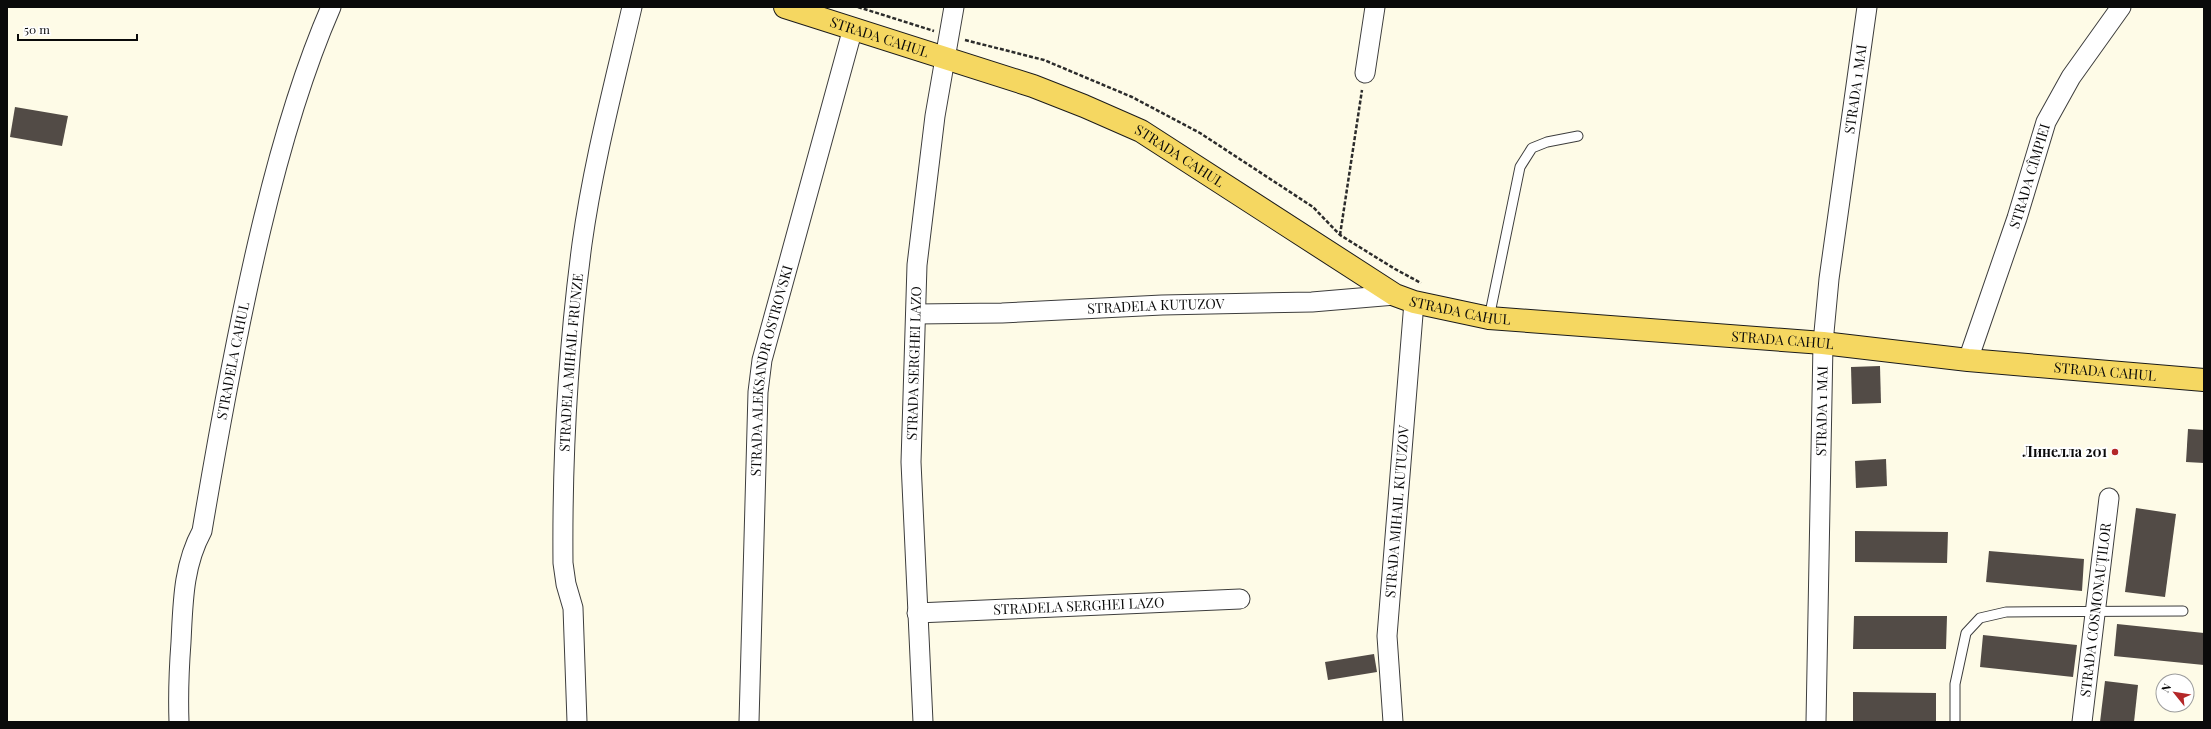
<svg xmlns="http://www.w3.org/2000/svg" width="2211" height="729" font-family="'Playfair Display',serif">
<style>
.building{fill:#524b46}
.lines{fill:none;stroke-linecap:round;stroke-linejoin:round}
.lane-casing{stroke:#3d3d3d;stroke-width:11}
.street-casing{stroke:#3d3d3d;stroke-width:21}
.primary-casing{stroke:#1b1b1b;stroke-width:24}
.path{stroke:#2c2c2c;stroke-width:2.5;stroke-dasharray:4 2;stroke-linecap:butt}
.lane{stroke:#fff;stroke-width:9}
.street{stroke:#fff;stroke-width:19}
.primary{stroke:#f5d761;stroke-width:22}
.poi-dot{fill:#b42728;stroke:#fff;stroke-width:1.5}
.labels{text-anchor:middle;stroke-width:4;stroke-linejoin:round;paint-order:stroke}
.street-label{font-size:14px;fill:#0a0a0a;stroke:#fff}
.poi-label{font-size:14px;font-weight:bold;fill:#0a0a0a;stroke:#fff;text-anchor:end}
</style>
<rect width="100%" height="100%" fill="#fefbe7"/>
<g class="building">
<polygon points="15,107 68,116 62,146 10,137"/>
<polygon points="1880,366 1881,403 1852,404 1851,367"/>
<polygon points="2188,429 2204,430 2204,463 2186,462"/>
<polygon points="1886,459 1887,486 1856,488 1855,461"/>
<polygon points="2136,508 2176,514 2165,597 2125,592"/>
<polygon points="1855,531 1948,532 1947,563 1855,562"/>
<polygon points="1989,551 2084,559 2082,591 1986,582"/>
<polygon points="1854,616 1947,616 1946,649 1853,649"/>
<polygon points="2117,624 2204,633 2204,665 2114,656"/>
<polygon points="1983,635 2077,645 2073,677 1980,667"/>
<polygon points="1374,654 1377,672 1328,680 1325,662"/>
<polygon points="2105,681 2138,685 2134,722 2100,722"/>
<polygon points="1853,692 1936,693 1936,722 1853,722"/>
</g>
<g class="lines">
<defs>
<g id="lane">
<polyline points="1489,318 1520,167 1532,148 1547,142 1578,136"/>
<polyline points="1955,722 1955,684 1966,633 1980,618 2006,612 2183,611"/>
</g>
<g id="street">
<polyline points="1365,73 1375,7"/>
<path id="s1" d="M916 314 1002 313 1162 305 1312 302 1395 295"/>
<path id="s2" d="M1968 360 2017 218 2046 122 2071 77 2121 7"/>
<path id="s3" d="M917 613 1240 599"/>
<path id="s4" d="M179 722C178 695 179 669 181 642 183 603 183 566 202 531 219 430 237 329 261 229 279 153 300 78 331 7"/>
<path id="s5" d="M577 722 573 608 566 584 563 563C562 456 568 350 582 244 593 164 614 85 632 7"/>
<path id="s6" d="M749 722 758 392 762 360 853 28"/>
<path id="s7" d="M923 722 911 462 917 265 935 116 954 7"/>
<path id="s8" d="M1393 722 1387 636 1414 302"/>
<path id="s9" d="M1816 722 1823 343 1829 279 1867 7"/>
<path id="s10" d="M2082 722 2109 498"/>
</g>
<g id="primary">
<path id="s11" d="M785 7 1033 86 1084 106 1141 131 1395 295 1414 302 1489 318 1823 343 1968 360 2204 380"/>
</g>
</defs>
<use href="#lane" class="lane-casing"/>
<use href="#street" class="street-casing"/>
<use href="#primary" class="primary-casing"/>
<g class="path">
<polyline points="858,7 934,31"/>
<polyline points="965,40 1044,60 1132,97 1200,133 1313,207 1340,235 1395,269 1421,283"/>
<polyline points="1340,235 1362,90"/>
</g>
<use href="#lane" class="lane"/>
<use href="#street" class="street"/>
<use href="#primary" class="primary"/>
</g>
<circle class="poi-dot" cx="2115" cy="452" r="4"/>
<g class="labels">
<g class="street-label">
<text dy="5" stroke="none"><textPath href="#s11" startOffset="99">STRADA CAHUL</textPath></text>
<text dy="5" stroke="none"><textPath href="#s9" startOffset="635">STRADA 1 MAI</textPath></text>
<text dy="5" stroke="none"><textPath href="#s11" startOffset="423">STRADA CAHUL</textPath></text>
<text dy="5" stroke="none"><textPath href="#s2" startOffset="194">STRADA CÎMPIEI</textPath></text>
<text dy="5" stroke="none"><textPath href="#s1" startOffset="240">STRADELA KUTUZOV</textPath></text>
<text dy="5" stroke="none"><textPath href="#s11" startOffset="747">STRADA CAHUL</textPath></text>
<text dy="5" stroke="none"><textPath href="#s11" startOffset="1071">STRADA CAHUL</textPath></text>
<text dy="5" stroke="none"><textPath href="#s4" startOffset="367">STRADELA CAHUL</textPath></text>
<text dy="5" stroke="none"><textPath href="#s5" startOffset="361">STRADELA MIHAIL FRUNZE</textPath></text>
<text dy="5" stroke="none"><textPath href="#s7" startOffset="359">STRADA SERGHEI LAZO</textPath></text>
<text dy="5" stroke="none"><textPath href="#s6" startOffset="353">STRADA ALEKSANDR OSTROVSKI</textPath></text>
<text dy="5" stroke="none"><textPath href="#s11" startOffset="1395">STRADA CAHUL</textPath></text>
<text dy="5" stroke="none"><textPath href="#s9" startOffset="311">STRADA 1 MAI</textPath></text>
<text dy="5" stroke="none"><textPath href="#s8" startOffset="211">STRADA MIHAIL KUTUZOV</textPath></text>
<text dy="5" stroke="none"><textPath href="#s3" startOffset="162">STRADELA SERGHEI LAZO</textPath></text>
<text dy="5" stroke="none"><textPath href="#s10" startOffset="113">STRADA COSMONAUȚILOR</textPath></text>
</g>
<g class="poi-label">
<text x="2107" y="457">Линелла 201</text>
</g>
</g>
<rect width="2211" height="729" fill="none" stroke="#0a0a0a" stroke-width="16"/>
<g transform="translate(2175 693) rotate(300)"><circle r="19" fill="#ffffff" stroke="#9d9d9d"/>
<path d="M0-3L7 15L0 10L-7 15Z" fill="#b42728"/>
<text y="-6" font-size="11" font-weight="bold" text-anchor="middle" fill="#0a0a0a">N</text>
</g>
<path d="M18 34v6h119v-6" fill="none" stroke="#0a0a0a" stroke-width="2"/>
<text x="24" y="34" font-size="12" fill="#0a0a0a" stroke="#ffffff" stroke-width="3" paint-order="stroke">50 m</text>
</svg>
